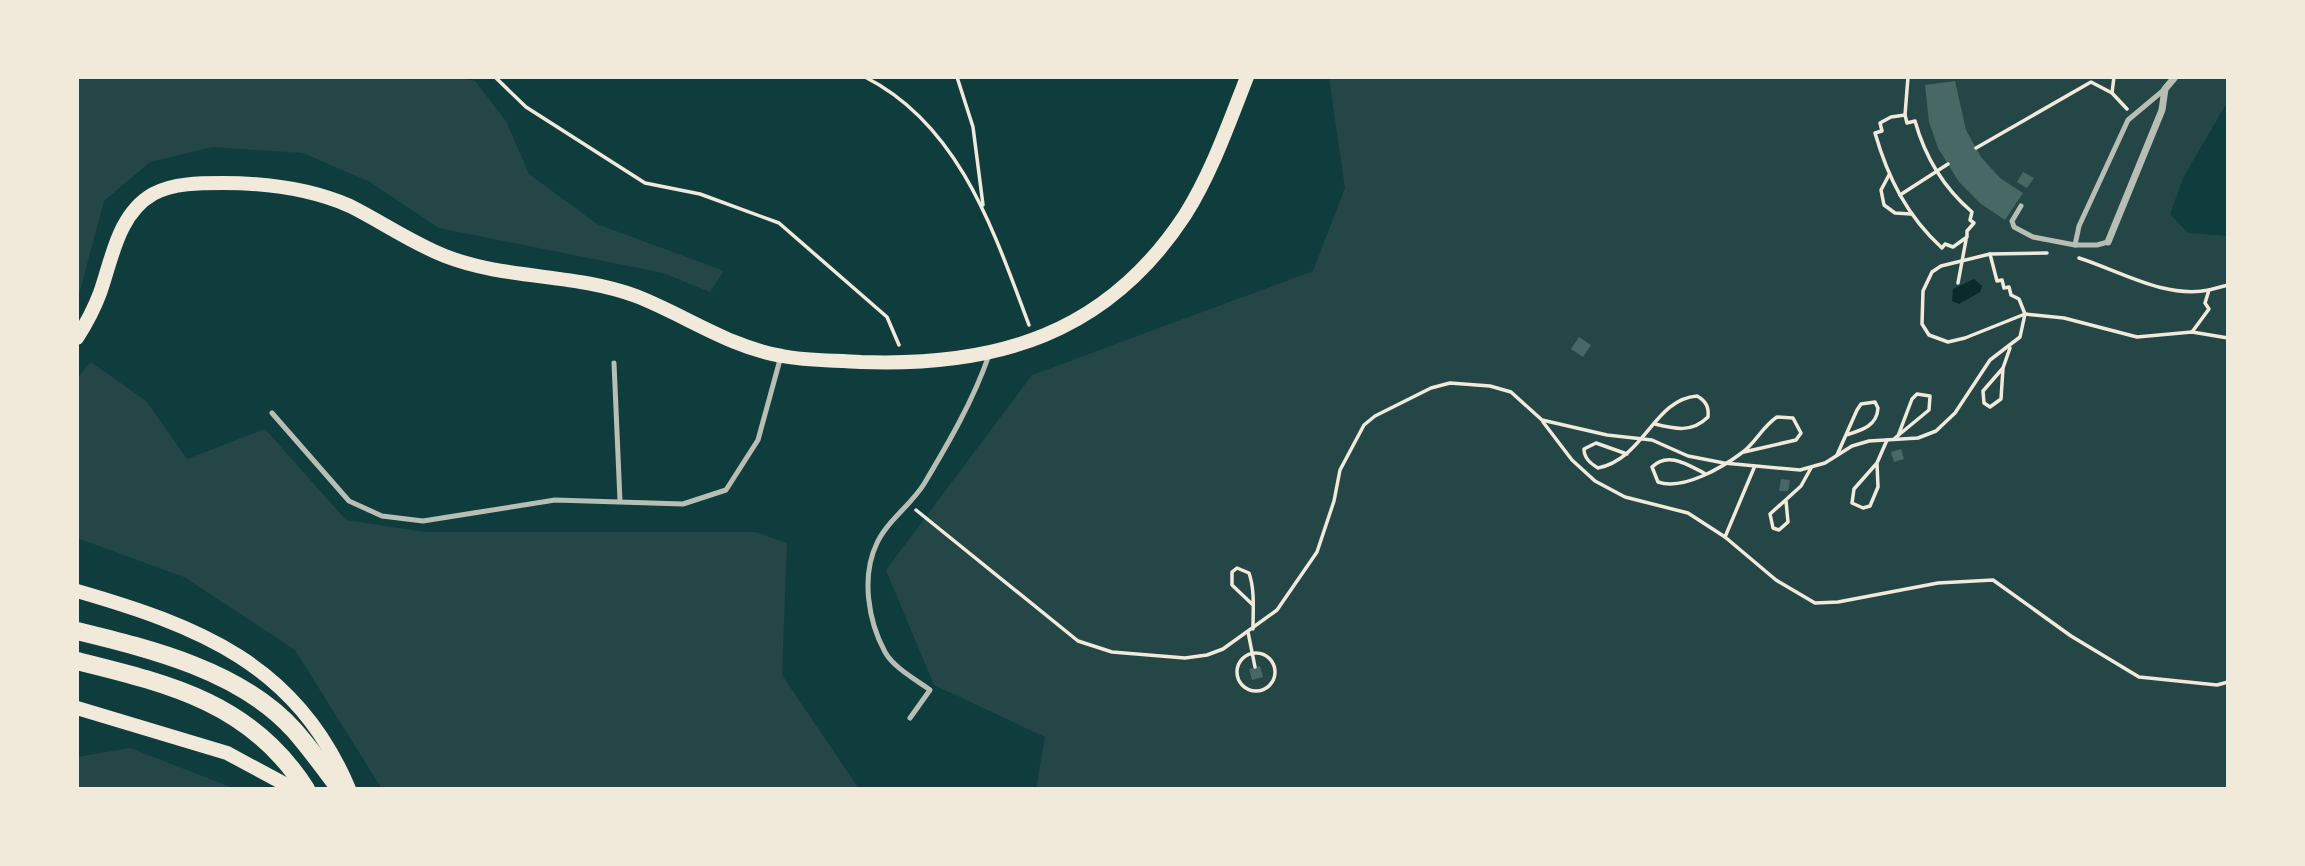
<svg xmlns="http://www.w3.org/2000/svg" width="2305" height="866" font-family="'Asap Condensed',sans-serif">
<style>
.green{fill:#244646}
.water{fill:#0a2a2b}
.building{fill:#486865}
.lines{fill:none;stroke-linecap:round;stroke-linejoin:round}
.path{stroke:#f1e9da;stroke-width:3.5}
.service{stroke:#b8beb3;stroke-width:5}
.minor{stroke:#b8beb3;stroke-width:7}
.secondary{stroke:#f1e9da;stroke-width:14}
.primary{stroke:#f1e9da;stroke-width:18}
</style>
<rect width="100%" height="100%" fill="#0f3d3e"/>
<g class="green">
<polygon points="77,77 452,77 475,81 506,121 529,174 597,224 724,271 710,292 663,273 439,228 370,182 303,153 212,147 150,162 104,201 77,302"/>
<polygon points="1329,77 2228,77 2228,101 2184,176 2170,214 2188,233 2228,236 2228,789 1036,789 1045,737 934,685 886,570 1032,375 1313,271 1345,188"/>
<polygon points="91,362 146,401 187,459 265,429 346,520 425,532 756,532 787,543 782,675 859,789 382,789 295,650 184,577 77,538 77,378"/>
<polygon points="130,748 236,789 77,789 77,757"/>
</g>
<polygon class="water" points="1974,279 1982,286 1980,292 1959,304 1952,301 1953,289"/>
<g class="building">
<polygon points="1955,81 1966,130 1981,157 2000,178 2023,193 2005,220 1981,204 1959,182 1938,148 1929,122 1925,85"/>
<polygon points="2023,172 2034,178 2027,188 2017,182"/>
<polygon points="1579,337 1591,345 1583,357 1571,349"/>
<polygon points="1901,449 1904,459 1894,462 1891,452"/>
<polygon points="1781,479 1790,480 1788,491 1779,491"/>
<polygon points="1260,666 1263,677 1252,680 1249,669"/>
</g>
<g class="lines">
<g class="path">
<polyline points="495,77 526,107 645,183 700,194 779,223 887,317 899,345"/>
<path d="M865 77C960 125 994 232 1029 325"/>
<polyline points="957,77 973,127 983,205"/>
<polyline points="2112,93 2114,77"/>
<path d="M1905 115 1907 123 1915 121C1925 157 1944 188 1972 212L1970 220 1974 223 1967 231V237L1953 247 1945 244 1942 248C1907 216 1888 178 1875 133L1882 131 1880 123 1891 117Z"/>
<polyline points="1905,115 1908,77"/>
<polyline points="1976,148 2091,82 2112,93 2127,109"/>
<polyline points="1889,175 1881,190 1884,205 1895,213 1911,214"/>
<polyline points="1900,195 1948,164"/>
<polyline points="2047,253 1990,254 1941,266 1932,272 1923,291 1922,324 1929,335 1948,342 1965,338 2025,314 2064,318 2137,337 2192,332 2228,338"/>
<path d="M2079 258C2120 271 2165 299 2209 290"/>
<polyline points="1958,283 1966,240"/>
<polyline points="2192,332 2209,309 2205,303 2209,290 2228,285"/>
<polyline points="2003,368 2001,399 1990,407 1984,403 1983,391 2003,368 2010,348"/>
<polyline points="1543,422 1572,460 1595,481 1625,497 1688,513 1725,537 1776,580 1815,603 1838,602 1938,583 1993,580 2071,636 2139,677 2217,685 2228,682"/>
<polyline points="1895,438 1929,410 1930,396 1917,394 1912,399 1898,436"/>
<path d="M1627 454 1596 443 1584 449C1584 458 1590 463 1598 468 1644 459 1654 399 1697 396 1706 401 1709 407 1708 417 1692 433 1675 429 1655 424"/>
<path d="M1837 455 1857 410 1861 404 1875 402 1878 408C1877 426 1862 430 1846 435"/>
<polyline points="1877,463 1878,487 1870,506 1863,508 1852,503 1854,489 1877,463 1887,440"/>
<path d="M1704 473C1688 465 1668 451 1652 467L1658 482C1683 491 1723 467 1743 452 1756 442 1763 426 1777 417L1793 418 1801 433 1796 440 1744 452"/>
<polyline points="1786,501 1788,522 1779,530 1773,528 1770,514 1801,486 1811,468"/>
<polyline points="916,510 1078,641 1112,652 1185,658 1207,655 1223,649 1277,610 1317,552 1334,501 1340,470 1364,425 1375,416 1431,388 1450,383 1490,386 1511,392 1542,420 1607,435 1652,440 1688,456 1724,463 1800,470 1825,463 1852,446 1869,441 1918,438 1936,431 1955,413 1990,360 2020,337 2025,314 2019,299 2011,295 2009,287 2004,288 2002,280 1997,281 1990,254"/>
<polyline points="1725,537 1754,468"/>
<path d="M1253 605 1232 585V572L1237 568 1249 573C1255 590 1253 610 1253 629"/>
<polyline points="1248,632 1255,667"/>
<circle cx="1256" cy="672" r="19"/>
</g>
<g class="service">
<polyline points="2021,206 2012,221 2014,227 2033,237 2075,245"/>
<polyline points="2108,242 2097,245 2075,245 2079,226 2128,120 2165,89"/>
<polyline points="614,363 620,501"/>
<polyline points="272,413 349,501 382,516 423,521 555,500 683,504 726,490 758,440 781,356"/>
<path d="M910 718 930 690C915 679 894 668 885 652 868 621 861 576 877 543 887 521 911 505 924 484 949 442 973 401 989 355"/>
</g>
<polyline class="minor" points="2108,242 2162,110 2165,89 2175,77"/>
<g class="secondary">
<path d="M77 338C86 324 94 309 100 293 112 259 118 214 153 194 173 183 201 183 223 183 267 183 309 188 350 206 382 222 412 243 445 256 506 280 575 273 636 296 685 315 729 347 782 356 807 361 835 360 861 362 997 367 1107 334 1185 215 1211 174 1229 123 1247 77"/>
<path d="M77 591C198 626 297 664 349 789"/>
<polyline points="77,708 227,753 294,789"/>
</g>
<g class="primary">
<path d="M77 631C151 649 241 671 294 730 310 748 325 769 340 789"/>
<path d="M77 661C170 684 251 703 306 789"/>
</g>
</g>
<rect width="2305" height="866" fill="none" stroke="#f1e9da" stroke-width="158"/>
</svg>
